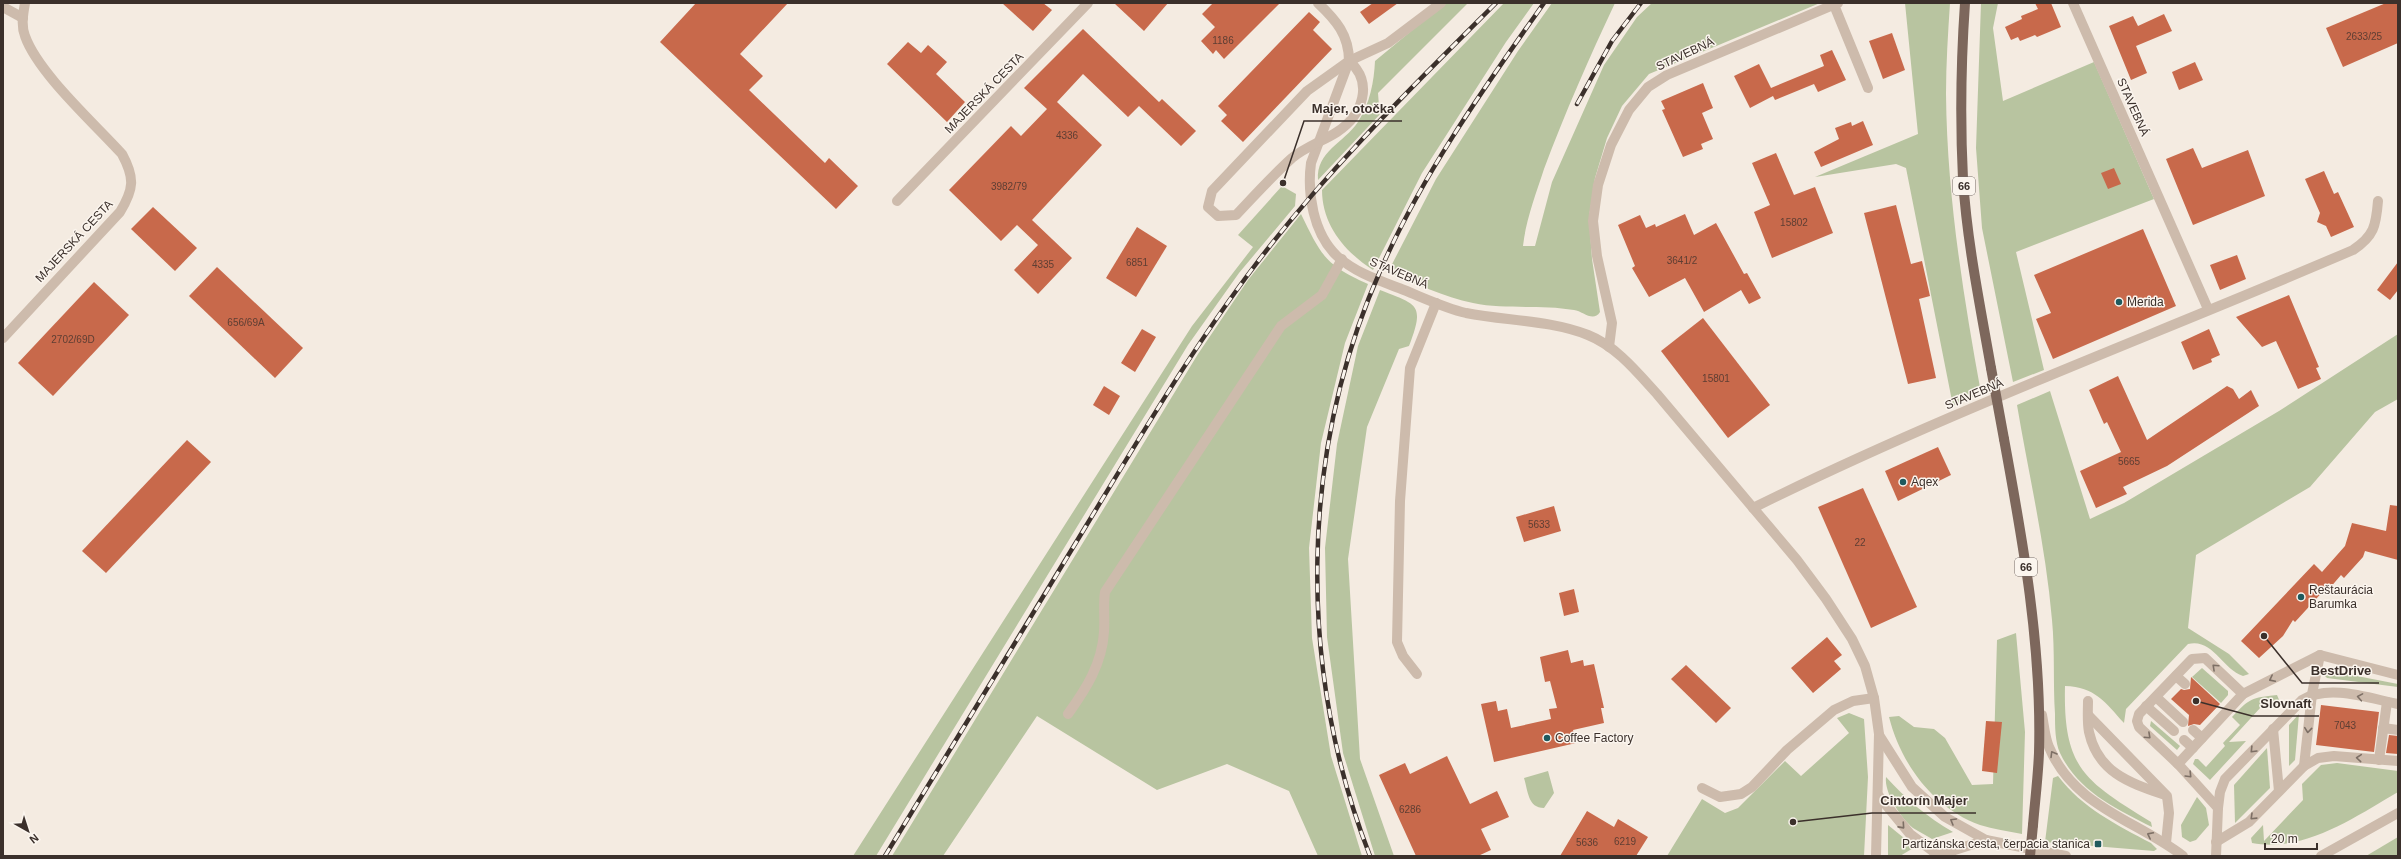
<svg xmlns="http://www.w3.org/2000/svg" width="2401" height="859" font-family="Arial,sans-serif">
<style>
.green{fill:#b8c4a0}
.building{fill:#c8694b}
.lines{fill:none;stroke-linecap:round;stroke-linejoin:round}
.minor{stroke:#cdbbac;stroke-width:10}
.major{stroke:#7d675c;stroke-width:10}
.rail-casing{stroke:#3b302b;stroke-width:4.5}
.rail{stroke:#fbf5ee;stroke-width:3;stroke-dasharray:9;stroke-linecap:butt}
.major-bridge{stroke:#7d675c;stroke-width:10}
.oneway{stroke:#7d6f65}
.poi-dot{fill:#1f5a5e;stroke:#fbf5ee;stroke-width:1.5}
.labels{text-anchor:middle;stroke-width:3;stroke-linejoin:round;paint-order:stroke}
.number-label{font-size:10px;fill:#5e3e33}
.shield{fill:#fbf5ee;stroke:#756b66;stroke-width:1}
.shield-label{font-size:11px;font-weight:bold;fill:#3b302b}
.street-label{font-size:12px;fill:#3b302b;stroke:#fbf5ee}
.poi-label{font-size:12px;fill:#3b302b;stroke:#fbf5ee;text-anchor:start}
.leader{fill:none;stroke:#3b302b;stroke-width:1.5}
.callout-dot{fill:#3b302b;stroke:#fbf5ee;stroke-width:1.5}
.callout-label{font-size:13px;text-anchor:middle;font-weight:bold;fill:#3b302b;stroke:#fbf5ee;stroke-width:3;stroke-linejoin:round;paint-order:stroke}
</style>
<rect width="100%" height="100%" fill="#f4ebe1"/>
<g class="green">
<path d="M1445 3H1468L1378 93 1379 106 1383 111 1318 180C1316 151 1344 143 1358 122 1370 103 1374 82 1375 61Z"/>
<path d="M1504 3H1534L1506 42 1422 173 1373 270C1345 252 1322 225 1322 190Z"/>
<path d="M1552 3H1615C1589 58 1565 113 1544 169 1536 194 1526 219 1523 246H1535L1552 182 1604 65 1637 17 1652 3H1820L1649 74 1622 106 1607 138 1595 178 1589 217 1592 259 1600 312C1593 323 1583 311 1574 310 1541 304 1506 310 1473 303 1444 297 1415 283 1388 272L1436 179 1518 51Z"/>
<path d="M1905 3H1950C1948 33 1946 64 1946 94 1947 195 1963 294 1981 393L1953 406 1906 168 1896 164 1815 177 1918 134Z"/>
<polygon points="1981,3 1998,3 1993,28 2003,101 2094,62 2154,199 2016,252 2044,370 2013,382 1982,228 1976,148"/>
<polygon points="1282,186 1296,194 1295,206 1239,273 1188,345 876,856 853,856 1192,326 1253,247 1238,235"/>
<path d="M1301 214C1321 255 1325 265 1368 284L1345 343 1321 443 1309 548 1312 638 1331 756 1362 856H1318L1289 791 1227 764 1157 790 1037 716 943 856H892L1198 354 1248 280Z"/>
<path d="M1380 290C1418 305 1425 304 1409 346L1399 349 1367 427 1348 559 1360 759 1394 856H1375L1343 753 1327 637 1325 548 1337 444 1358 346Z"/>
<path d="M2398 334V399L2375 412 2310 487 2196 555 2188 628 2229 654 2249 674 2243 676C2222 669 2213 638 2188 644L2126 709 2124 723C2105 702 2095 687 2065 686 2063 769 2085 781 2151 822L2152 827C2116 809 2078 791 2060 753 2055 742 2055 726 2055 714 2053 683 2055 651 2052 620 2046 548 2029 476 2017 405L2050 391 2090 519 2124 503 2279 411Z"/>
<path d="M2016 633 2025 732 2022 834C2008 831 1993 829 1980 825 1933 808 1901 764 1889 717L1899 716 1914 727 1934 729 1945 738 1972 785 1993 784 1997 640Z"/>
<polygon points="2202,668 2228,691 2228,695 2221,703 2192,677"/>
<polygon points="2326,670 2398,684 2398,687 2327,678 2323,674"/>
<path d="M2277 695 2280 702 2277 707H2261L2229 742 2246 741 2210 780 2193 764 2195 759H2198L2206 767 2225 746 2223 743 2240 725 2232 717C2250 698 2251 698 2277 695Z"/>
<polygon points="1849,713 1864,719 1868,777 1864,856 1667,856 1702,799 1725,813 1738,808 1785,761 1801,776 1849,733 1837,718"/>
<polygon points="2299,714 2295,760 2289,766 2289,725"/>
<polygon points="2151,721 2180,746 2177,750 2150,726"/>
<polygon points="2267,748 2270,788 2235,823 2234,785"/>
<path d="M2337 763 2398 771V792C2355 817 2304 853 2252 843L2251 838 2263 825 2264 841 2303 800 2302 784 2321 765Z"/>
<path d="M1548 771 1554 793 1544 808C1528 808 1528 791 1524 778Z"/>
<path d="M2058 776C2082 808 2117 825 2151 843L2157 849 2154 851 2045 842 2053 778Z"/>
<path d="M1886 777C1906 799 1927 817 1953 832L1932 839C1926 835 1919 832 1913 828 1901 818 1884 793 1886 777Z"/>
<polygon points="2197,797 2206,808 2209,825 2196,840 2190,842 2182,837 2181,825"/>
<polygon points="1888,825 1915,847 1900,856 1888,856"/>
<polygon points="2398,837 2398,856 2366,856"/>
</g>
<g class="building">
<polygon points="696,3 788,3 740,54 763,76 749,90 825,163 829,158 858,186 836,209 660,42"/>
<polygon points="1002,3 1043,3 1052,10 1033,31"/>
<polygon points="1114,3 1168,3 1144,31"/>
<polygon points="1213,3 1280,3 1224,59 1216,50 1213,54 1201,41 1215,27 1202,14"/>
<polygon points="1373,3 1398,3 1369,24 1360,12"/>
<polygon points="2035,3 2051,3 2061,27 2037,37 2035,35 2020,41 2018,37 2011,40 2005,27 2022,19 2021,16 2038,9"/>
<polygon points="2386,3 2398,3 2398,43 2343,67 2326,28"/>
<polygon points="1309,12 1320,22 1313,30 1332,49 1243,142 1221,121 1227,115 1218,106"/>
<polygon points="2164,14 2172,31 2136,46 2147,73 2131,80 2109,26 2133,16 2138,26"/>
<polygon points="1083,29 1159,102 1162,99 1196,131 1181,146 1139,106 1128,117 1083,74 1057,102 1102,145 1032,220 1072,258 1038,294 1014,270 1038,245 1017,225 1001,241 949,190 1011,126 1021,136 1047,109 1024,88"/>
<polygon points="1892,33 1905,70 1883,79 1869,41"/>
<polygon points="908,42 921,53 928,45 947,62 936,74 965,102 947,122 887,64"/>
<polygon points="1832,50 1846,80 1818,92 1814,84 1775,100 1773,96 1750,108 1734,76 1759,64 1771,88 1824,66 1820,55"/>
<polygon points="2195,62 2203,80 2179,90 2172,72"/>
<polygon points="1703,83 1713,108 1702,113 1713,139 1701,144 1703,149 1683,157 1662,110 1665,109 1661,101"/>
<polygon points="1863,121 1873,145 1821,167 1814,152 1839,139 1835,128 1851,122 1852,126"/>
<polygon points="2193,148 2202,168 2248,150 2265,196 2193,225 2166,159"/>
<polygon points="1776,153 1794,195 1815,187 1833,233 1772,258 1754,212 1770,205 1752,163"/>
<polygon points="2114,168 2121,184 2108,189 2101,173"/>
<polygon points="2324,171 2334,194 2338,192 2354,227 2331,237 2326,226 2317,222 2320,213 2305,179"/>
<polygon points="1896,205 1911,264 1922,261 1930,296 1919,299 1936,378 1908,384 1864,213"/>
<polygon points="153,207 197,248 175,271 131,229"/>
<polygon points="1685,214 1694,235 1716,223 1744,274 1747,273 1761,298 1749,304 1741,290 1704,312 1685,278 1649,297 1632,268 1635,266 1618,225 1640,215 1646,228 1655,224 1656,227"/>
<polygon points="1137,227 1167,246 1136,297 1106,278"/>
<polygon points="2143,229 2176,306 2053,359 2036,319 2051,313 2034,275"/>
<polygon points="2237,255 2246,279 2220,290 2210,265"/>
<polygon points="2398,262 2398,290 2390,300 2377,290"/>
<polygon points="217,267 303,348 275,378 189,296"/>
<polygon points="94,282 129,315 53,396 18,363"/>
<polygon points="2289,295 2319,367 2316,368 2321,379 2298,389 2276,341 2262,347 2236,317"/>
<polygon points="1703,318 1770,405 1728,438 1661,351"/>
<polygon points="1142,329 1156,337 1135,372 1121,363"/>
<polygon points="2209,329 2220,355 2211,359 2212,362 2193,370 2181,342"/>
<polygon points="2118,376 2147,440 2227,386 2233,389 2239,399 2251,390 2259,406 2167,466 2123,487 2127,494 2096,508 2080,471 2121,452 2107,422 2104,424 2089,390"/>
<polygon points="1104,386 1120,396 1109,415 1093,405"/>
<polygon points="187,440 211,462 106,573 82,551"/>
<polygon points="1938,447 1951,475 1898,501 1885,471"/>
<polygon points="1863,488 1917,607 1871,628 1818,507"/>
<polygon points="2390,505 2398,506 2398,560 2365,551 2363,557 2344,578 2341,575 2329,589 2327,587 2295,622 2293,620 2283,636 2259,658 2241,641 2314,564 2322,572 2345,546 2352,523 2386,531"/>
<polygon points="1554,506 1561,531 1524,542 1516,517"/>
<polygon points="1574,589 1579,612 1564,616 1559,593"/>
<polygon points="1827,637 1842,655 1834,661 1841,669 1813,693 1791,668"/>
<polygon points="1568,650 1571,663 1583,660 1584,666 1594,664 1604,708 1601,708 1604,723 1573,730 1576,743 1494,762 1481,704 1496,701 1498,711 1507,709 1511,728 1551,719 1549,709 1557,708 1550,681 1545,682 1540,657"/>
<polygon points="1686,665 1731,708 1716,723 1671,679"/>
<polygon points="2191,677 2220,704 2200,725 2194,724 2188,726 2189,715 2171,699 2181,689 2184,690 2190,689"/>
<polygon points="2321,705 2379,712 2374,752 2316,745"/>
<polygon points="1986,721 2002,722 1997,773 1982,771"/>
<polygon points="2389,735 2398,736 2398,754 2386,753"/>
<polygon points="1447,756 1470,804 1497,791 1509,817 1481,829 1491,850 1478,856 1416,856 1379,775 1405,763 1410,774"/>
<polygon points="1587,811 1614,827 1618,819 1648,837 1636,856 1560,856"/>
</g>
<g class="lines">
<g class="minor">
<path d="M1318 3C1336 20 1349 35 1349 61L1311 163C1307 193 1313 233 1337 256 1355 273 1381 281 1404 290 1424 298 1445 308 1466 313 1507 321 1550 320 1588 335 1616 346 1637 372 1657 394L1797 560 1826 599 1852 639 1865 666 1874 698 1879 734 1876 856"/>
<polyline points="2073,3 2208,309"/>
<polyline points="1834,5 1868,88"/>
<polyline points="3,7 23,18"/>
<path d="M1349 61C1374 82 1363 115 1337 132 1323 141 1305 147 1292 158 1272 176 1254 196 1236 215L1218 216 1208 207 1212 191 1307 91 1349 61 1388 43 1441 3"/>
<polyline points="897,201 1088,3"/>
<path d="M3 338 120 212C134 189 135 178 122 154 95 124 38 73 25 36 21 26 23 14 25 3"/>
<polyline points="1609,347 1612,323 1597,256 1593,221 1598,185 1611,145 1629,110 1648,87 1667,75 1838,3"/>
<path d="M1753 508C1948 411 2153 336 2353 250 2374 236 2376 226 2378 201"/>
<polyline points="1417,674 1403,656 1397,642 1400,501 1410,368 1436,303"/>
<polyline points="2176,676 2185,684"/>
<polyline points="2156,697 2183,722"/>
<path d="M2088 701C2088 711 2087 722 2089 732 2098 773 2130 783 2165 795"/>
<polyline points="2146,706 2174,731"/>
<path d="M1068 714C1086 689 1102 664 1104 632 1105 618 1103 606 1105 592L1281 326 1322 295 1342 259"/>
<path d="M2042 715C2044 725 2045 738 2049 747 2074 807 2136 820 2183 856"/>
<polyline points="2088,715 2167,796 2169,813 2166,843"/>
<polyline points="2383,728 2398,730"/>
<polyline points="2273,729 2279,791"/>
<polyline points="2193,730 2202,738"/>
<polyline points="1879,735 1912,787 1945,817 1986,840"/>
<polyline points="2184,740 2193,748"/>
<polyline points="2379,760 2387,702"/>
<polyline points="2178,764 2139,727 2137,721 2139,714 2192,659 2205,658 2243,694"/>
<polyline points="2304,766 2312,694 2320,655"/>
<polyline points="1702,788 1720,797 1741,794 1752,787 1787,750 1834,710 1853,701 1874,698"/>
<polyline points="1878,795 1910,834 1938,855"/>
<path d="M2218 808 2220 792 2225 779 2302 700C2329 684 2368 698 2398 704"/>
<polyline points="2216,842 2249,822 2304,766 2318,758 2334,756 2398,761"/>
<polyline points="1936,856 1986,840 2066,856"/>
<polyline points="2216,856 2218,808 2178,764 2243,694 2320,655 2398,675"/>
<polyline points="2321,856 2398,813"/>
</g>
<g class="major">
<path d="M1965 3C1961 61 1960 120 1963 179 1967 242 1980 305 1991 368"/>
<path d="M2004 439C2023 542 2042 647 2039 753 2038 777 2035 801 2033 825"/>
</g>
<defs>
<g id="rail">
<polyline points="1577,104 1612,41 1641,3"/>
<path d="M885 856C952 746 1020 636 1086 526 1140 437 1193 347 1256 264 1328 169 1412 87 1496 3"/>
<path d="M1370 856C1297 669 1299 453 1381 269 1423 173 1484 88 1544 3"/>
</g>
</defs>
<use href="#rail" class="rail-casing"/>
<use href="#rail" class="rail"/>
<g class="major-bridge">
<polyline points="1991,368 2004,439"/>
<polyline points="2030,856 2033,825"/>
</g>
</g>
<defs><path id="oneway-chevron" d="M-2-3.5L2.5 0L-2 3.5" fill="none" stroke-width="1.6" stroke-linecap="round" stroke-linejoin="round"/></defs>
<g class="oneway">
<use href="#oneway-chevron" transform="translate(2215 667) rotate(-137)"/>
<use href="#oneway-chevron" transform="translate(2272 679) rotate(153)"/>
<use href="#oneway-chevron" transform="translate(2360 697) rotate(-170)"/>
<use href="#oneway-chevron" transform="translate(2308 730) rotate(96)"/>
<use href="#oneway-chevron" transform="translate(2148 736) rotate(43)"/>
<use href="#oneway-chevron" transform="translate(2253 750) rotate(134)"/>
<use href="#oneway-chevron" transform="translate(2053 754) rotate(-121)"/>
<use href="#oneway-chevron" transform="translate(2359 758) rotate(-175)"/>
<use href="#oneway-chevron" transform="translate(2189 775) rotate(46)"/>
<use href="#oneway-chevron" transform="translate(2253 817) rotate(136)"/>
<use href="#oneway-chevron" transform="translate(1953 821) rotate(-150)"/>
<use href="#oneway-chevron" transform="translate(1902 826) rotate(48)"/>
<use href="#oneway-chevron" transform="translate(2150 835) rotate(-153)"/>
</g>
<g class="poi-dot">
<circle cx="2119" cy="302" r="4"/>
<circle cx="1903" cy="482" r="4"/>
<circle cx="2301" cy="597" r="4"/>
<circle cx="1547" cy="738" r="4"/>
<rect x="2094" y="840" width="8" height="8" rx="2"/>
</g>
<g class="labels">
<g class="number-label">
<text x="2364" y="40">2633/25</text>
<text x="1223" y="44">1186</text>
<text x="1067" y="139">4336</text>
<text x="1009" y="190">3982/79</text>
<text x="1794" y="226">15802</text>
<text x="1682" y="264">3641/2</text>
<text x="1137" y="266">6851</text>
<text x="1043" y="268">4335</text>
<text x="246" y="326">656/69A</text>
<text x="73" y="343">2702/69D</text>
<text x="1716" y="382">15801</text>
<text x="2129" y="465">5665</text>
<text x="1539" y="528">5633</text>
<text x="1860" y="546">22</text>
<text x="2345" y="729">7043</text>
<text x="1410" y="813">6286</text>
<text x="1625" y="845">6219</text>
<text x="1587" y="846">5636</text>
</g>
<g class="shield">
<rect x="1953" y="177" width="22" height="18" rx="3"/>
<rect x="2015" y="558" width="22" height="18" rx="3"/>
</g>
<g class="shield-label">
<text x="1964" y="190">66</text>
<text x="2026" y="571">66</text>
</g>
<g class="street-label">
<text transform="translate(1685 54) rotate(-25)" y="4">STAVEBNÁ</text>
<text transform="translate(984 93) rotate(-46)" y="4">MAJERSKÁ CESTA</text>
<text transform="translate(2133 107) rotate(66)" y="4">STAVEBNÁ</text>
<text transform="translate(74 241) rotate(-47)" y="4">MAJERSKÁ CESTA</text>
<text transform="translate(1399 273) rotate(23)" y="4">STAVEBNÁ</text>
<text transform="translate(1974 394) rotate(-23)" y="4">STAVEBNÁ</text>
</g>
<g class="poi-label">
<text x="2127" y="306">Merida</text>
<text x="1911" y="486">Aqex</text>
<text x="2309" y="594">Reštaurácia<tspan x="2309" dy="14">Barumka</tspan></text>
<text x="1555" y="742">Coffee Factory</text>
<text x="2090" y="848" text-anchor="end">Partizánska cesta, čerpacia stanica</text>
</g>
</g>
<path class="leader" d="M1283 183L1304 121H1402M2264 636L2302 683H2379M2196 701L2252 716H2319M1793 822L1872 813H1976"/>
<g class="callout-dot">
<circle cx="1283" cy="183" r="4"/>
<circle cx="2264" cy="636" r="4"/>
<circle cx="2196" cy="701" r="4"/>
<circle cx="1793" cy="822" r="4"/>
</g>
<g class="callout-label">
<text x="1353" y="113">Majer, otočka</text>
<text x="2341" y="675">BestDrive</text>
<text x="2286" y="708">Slovnaft</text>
<text x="1924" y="805">Cintorín Majer</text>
</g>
<rect width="2401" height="859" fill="none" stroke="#3b302b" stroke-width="8"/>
<g transform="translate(28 831) rotate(141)" stroke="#fbf5ee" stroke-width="3" paint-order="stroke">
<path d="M0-3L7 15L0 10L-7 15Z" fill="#3b302b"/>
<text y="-6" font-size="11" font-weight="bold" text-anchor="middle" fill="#3b302b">N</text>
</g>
<path d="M2265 843v6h52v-6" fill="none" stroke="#3b302b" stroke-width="2"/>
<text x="2271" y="843" font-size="12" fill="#3b302b" stroke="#fbf5ee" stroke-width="3" paint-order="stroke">20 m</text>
</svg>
